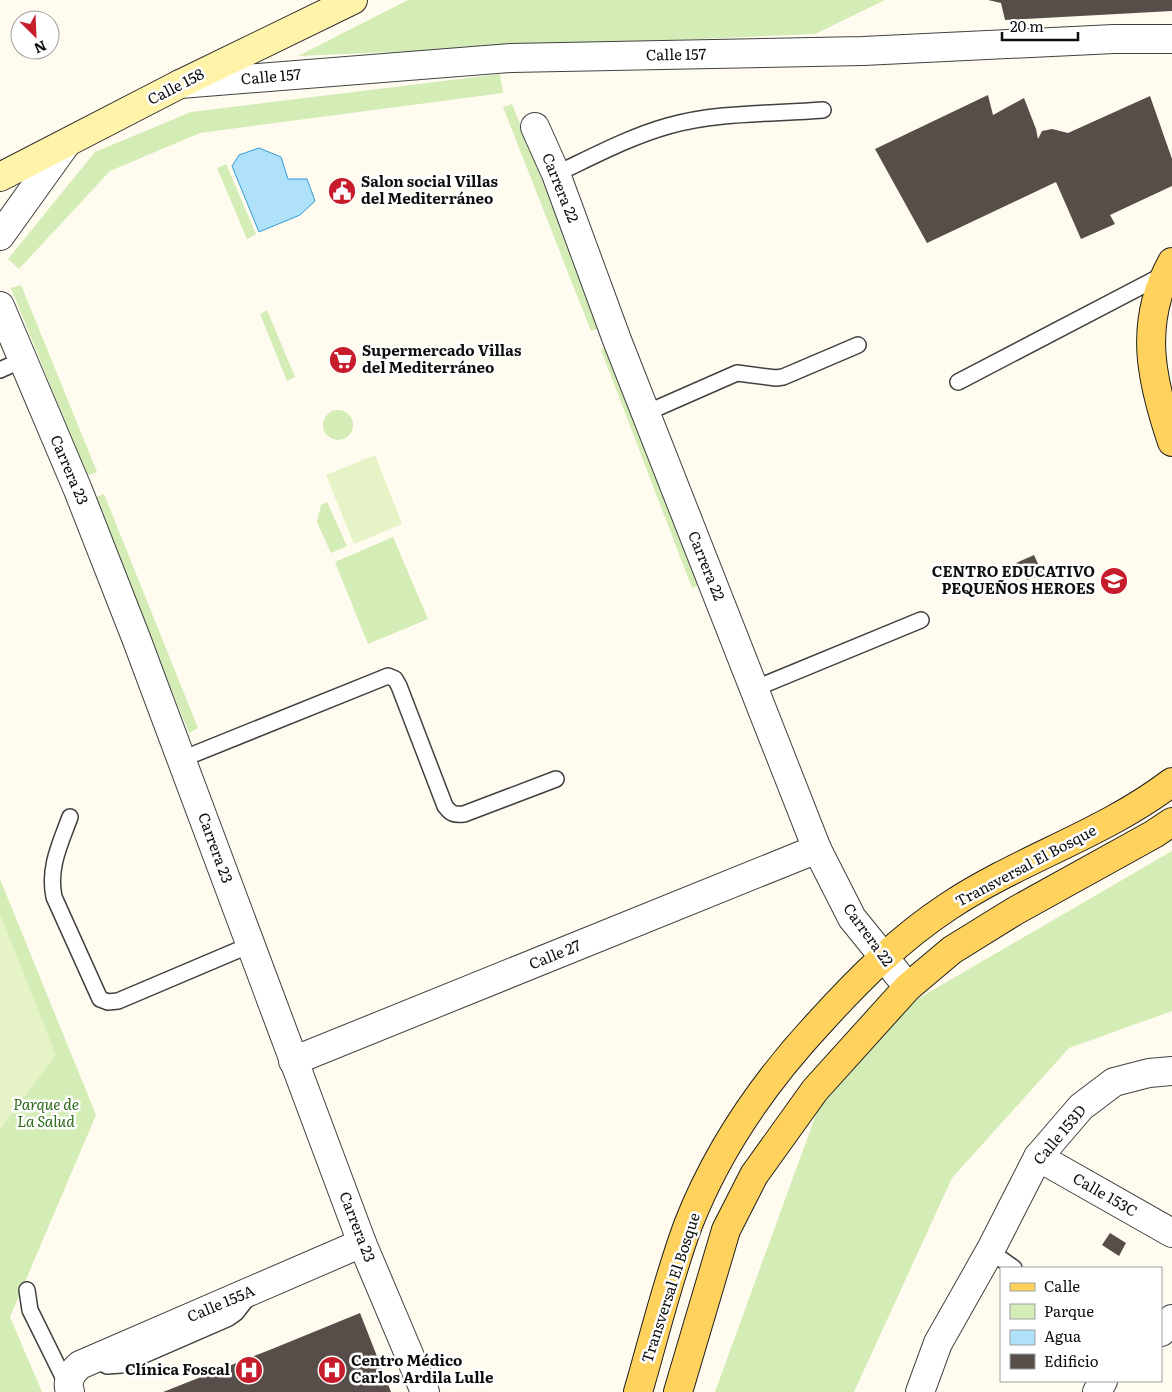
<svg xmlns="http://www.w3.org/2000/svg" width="1172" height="1392" font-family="Literata,serif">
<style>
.green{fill:#d4ecb5}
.pitch{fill:#e5f3c7}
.water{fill:#afe1fa;stroke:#319bd6}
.building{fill:#574e49}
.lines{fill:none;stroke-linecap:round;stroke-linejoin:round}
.lane-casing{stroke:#414141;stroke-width:18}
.street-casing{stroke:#414141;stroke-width:30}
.secondary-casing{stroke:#303030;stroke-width:30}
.primary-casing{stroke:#1f1f1f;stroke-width:30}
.lane{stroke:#fff;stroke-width:15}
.street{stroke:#fff;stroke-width:28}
.secondary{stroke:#fff2a9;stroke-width:28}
.primary{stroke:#ffd25e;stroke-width:28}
.labels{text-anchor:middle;stroke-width:5;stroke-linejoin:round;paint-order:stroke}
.street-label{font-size:15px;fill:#0e0e0e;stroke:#fff}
.poi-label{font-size:15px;font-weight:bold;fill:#0e0e0e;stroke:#fff;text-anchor:start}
.park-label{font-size:15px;font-style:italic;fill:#2d6a19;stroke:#fff}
</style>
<rect width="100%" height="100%" fill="#fffbee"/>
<g class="green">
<polygon points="408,0 885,0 815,34 298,56"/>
<polygon points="500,74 503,93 200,133 110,171 19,269 8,259 95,152 191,112"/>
<polygon points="512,104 600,328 591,331 503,107"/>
<polygon points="226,164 256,234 247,239 217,168"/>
<polygon points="21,285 97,472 87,476 11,288"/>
<polygon points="267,310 295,377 287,381 260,314"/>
<polygon points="609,345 701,584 692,588 601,350"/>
<circle cx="338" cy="425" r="15"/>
<polygon points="104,494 198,728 189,733 94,498"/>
<polygon points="327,502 347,546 331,553 317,522 321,505"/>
<polygon points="393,537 428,619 368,644 335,562"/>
<polygon points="1172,851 1172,1011 1069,1048 952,1178 854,1392 715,1392 818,1109 914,1001"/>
<polygon points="0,879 96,1115 10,1317 42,1392 0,1392"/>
</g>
<g class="pitch">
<polygon points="375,455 402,524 354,544 326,475"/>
<polygon points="0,914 56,1055 0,1129"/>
</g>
<polygon class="water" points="259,148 281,157 288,179 307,179 315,201 300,215 259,232 232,166 239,155"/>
<g class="building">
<polygon points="988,0 1172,0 1172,11 1005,20 1001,3"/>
<polygon points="988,95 993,115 1024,98 1036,129 1038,139 1042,131 1052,129 1068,133 1150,96 1172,159 1172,186 1110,215 1115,224 1081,239 1056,182 927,243 875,149"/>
<polygon points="1034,555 1043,575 1027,580 1016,563"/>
<polygon points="1110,1233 1126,1243 1119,1256 1102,1245"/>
<polygon points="360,1313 391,1392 163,1392 272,1349"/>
</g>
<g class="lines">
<defs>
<g id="lane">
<path d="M556 174C592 157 629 137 668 126 717 112 772 114 823 110"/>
<polyline points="0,370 22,360"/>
<polyline points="958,382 1165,274"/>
<polyline points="646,413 737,373 776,378 783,377 858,345"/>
<polyline points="756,688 921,620"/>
<path d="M182 759 388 676 395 679 399 686 445 806C451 814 454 815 464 814L556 779"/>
<path d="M70 817C60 844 48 868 54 897L100 999 108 1002 118 1001 250 945"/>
<polyline points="990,1251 1014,1268"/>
<polyline points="27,1290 30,1310 68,1387"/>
<polyline points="94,1359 107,1366 121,1365 229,1318 236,1313 250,1295"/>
</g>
<g id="street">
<polyline points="180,84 511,58 863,51 1114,39 1172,39"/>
<polyline points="535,127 556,174 617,340 817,849 852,918 908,987"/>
<polyline points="0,236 66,144"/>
<polyline points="0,306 78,490 136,638 362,1243 425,1392"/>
<polyline points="293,1061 817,849"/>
<polyline points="1038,1157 1172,1233"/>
<polyline points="1161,1332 1172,1319"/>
<path d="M70 1392C66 1380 72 1372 80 1365L362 1243"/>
<polyline points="920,1392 938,1343 990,1251 1038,1157 1081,1107 1114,1082 1149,1073 1172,1071"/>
<polyline points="1097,1392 1103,1381"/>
</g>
<polyline id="secondary" points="0,177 180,84 353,0"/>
<g id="primary">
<path d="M1172 262C1138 323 1151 380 1172 442"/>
<path d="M638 1392C654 1337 668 1279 688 1225 718 1148 764 1082 820 1022 859 979 899 939 949 906 1020 859 1104 834 1172 782"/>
<polyline points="678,1392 726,1230 754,1175 815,1090 908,987 952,950 1015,911 1154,834 1172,822"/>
</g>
</defs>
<use href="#lane" class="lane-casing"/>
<use href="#street" class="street-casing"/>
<use href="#secondary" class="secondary-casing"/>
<use href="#primary" class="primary-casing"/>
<use href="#lane" class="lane"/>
<use href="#street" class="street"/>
<use href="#secondary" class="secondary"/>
<use href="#primary" class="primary"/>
</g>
<defs>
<symbol id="civic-disc" viewBox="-11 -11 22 22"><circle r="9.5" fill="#c71c2b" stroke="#fff"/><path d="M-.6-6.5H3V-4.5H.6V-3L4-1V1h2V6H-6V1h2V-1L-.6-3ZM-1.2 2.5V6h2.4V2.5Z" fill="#fff"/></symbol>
<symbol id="supermarket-disc" viewBox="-11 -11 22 22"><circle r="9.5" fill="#c71c2b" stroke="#fff"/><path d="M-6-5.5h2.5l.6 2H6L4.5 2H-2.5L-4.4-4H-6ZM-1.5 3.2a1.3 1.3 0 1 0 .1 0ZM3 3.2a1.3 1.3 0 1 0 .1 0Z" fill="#fff"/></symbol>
<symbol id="school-disc" viewBox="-11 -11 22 22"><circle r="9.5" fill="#c71c2b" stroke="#fff"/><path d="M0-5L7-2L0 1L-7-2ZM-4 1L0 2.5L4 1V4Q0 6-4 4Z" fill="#fff"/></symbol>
<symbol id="hospital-disc" viewBox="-11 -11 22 22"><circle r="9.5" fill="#c71c2b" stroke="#fff"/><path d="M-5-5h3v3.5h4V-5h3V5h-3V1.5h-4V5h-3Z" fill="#fff"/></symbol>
</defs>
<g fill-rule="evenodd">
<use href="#civic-disc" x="326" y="175" width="32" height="32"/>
<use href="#supermarket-disc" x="327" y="344" width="32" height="32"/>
<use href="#school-disc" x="1098" y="565" width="32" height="32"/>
<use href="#hospital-disc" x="233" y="1354" width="32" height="32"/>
<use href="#hospital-disc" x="316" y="1354" width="32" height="32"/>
</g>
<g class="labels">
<g class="street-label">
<text transform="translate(676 55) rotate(-1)" y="5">Calle 157</text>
<text transform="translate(271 77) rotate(-5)" y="5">Calle 157</text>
<text transform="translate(176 87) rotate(-27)" y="5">Calle 158</text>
<text transform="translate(560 188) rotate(68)" y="5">Carrera 22</text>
<text transform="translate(69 470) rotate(67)" y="5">Carrera 23</text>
<text transform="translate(706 566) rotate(68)" y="5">Carrera 22</text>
<text transform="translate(215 848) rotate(70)" y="5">Carrera 23</text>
<text transform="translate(1026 866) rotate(-28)" y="5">Transversal El Bosque</text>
<text transform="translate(868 935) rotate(54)" y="5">Carrera 22</text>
<text transform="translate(555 955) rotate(-22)" y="5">Calle 27</text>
<text transform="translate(1060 1135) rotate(-50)" y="5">Calle 153D</text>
<text transform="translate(1105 1195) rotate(30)" y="5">Calle 153C</text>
<text transform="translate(357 1227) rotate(69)" y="5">Carrera 23</text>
<text transform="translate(671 1288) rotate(-72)" y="5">Transversal El Bosque</text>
<text transform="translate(221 1304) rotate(-23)" y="5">Calle 155A</text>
</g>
<g class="poi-label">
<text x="361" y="187">Salon social Villas<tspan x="361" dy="17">del Mediterráneo</tspan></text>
<text x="362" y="356">Supermercado Villas<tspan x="362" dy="17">del Mediterráneo</tspan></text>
<text x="1095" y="577" text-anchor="end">CENTRO EDUCATIVO<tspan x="1095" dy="17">PEQUEÑOS HEROES</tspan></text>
<text x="351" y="1366">Centro Médico<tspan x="351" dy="17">Carlos Ardila Lulle</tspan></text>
<text x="230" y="1375" text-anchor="end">Clínica Foscal</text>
</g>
<g class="park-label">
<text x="46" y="1110">Parque de<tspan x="46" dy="17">La Salud</tspan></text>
</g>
</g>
<rect x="1000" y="1267" width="162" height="115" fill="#ffffff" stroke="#9f9f9f"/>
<rect x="1010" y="1283" width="25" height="8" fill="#ffd25e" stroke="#9f9f9f"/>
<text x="1044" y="1292" font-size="15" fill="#0e0e0e">Calle</text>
<rect x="1010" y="1304" width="25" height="15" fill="#d4ecb5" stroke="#9f9f9f"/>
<text x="1044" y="1317" font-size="15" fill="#0e0e0e">Parque</text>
<rect x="1010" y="1330" width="25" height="15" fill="#afe1fa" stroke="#9f9f9f"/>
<text x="1044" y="1342" font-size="15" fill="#0e0e0e">Agua</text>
<rect x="1010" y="1354" width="25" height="15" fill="#574e49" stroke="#9f9f9f"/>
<text x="1044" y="1367" font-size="15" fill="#0e0e0e">Edificio</text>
<g transform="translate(35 35) rotate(156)"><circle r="24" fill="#ffffff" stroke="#9f9f9f"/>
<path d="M0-4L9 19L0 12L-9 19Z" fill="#c71c2b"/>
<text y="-8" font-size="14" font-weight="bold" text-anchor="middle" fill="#0e0e0e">N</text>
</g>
<path d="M1002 32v8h76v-8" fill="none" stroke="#0e0e0e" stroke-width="2.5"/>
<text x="1010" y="32" font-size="15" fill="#0e0e0e" stroke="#ffffff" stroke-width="4" paint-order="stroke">20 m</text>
</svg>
